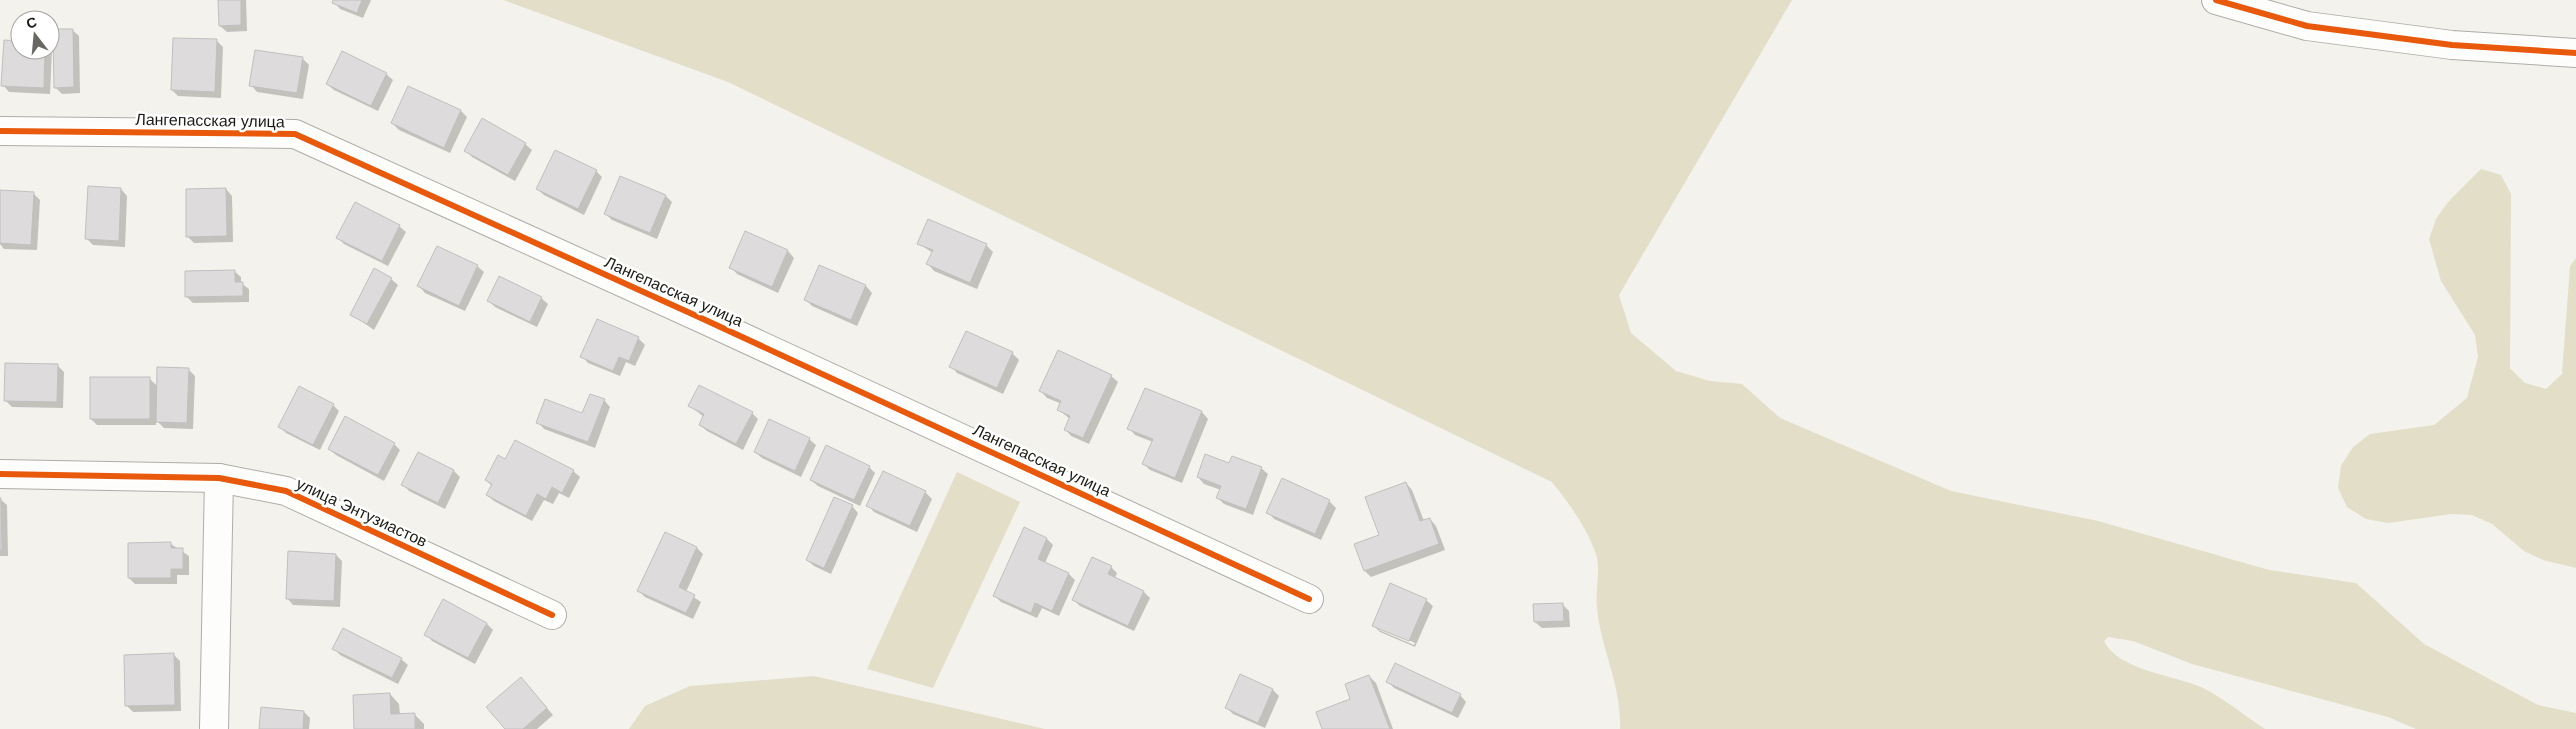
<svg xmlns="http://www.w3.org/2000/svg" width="2576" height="729" font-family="Helvetica,sans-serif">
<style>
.green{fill:#e2dec8}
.shadow{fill:#0003;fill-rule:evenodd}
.building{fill:#dddbdb;stroke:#c1bfbf}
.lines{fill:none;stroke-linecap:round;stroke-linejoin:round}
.minor-casing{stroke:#aeada8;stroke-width:30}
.minor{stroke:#fdfdfc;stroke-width:28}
.cycleway-casing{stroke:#fff;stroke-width:9}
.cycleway{stroke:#e8590c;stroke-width:6}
.labels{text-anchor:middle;stroke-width:5;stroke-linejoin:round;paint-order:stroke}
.street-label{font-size:16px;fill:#1c1c17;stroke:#fff}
</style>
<rect width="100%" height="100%" fill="#f4f2ec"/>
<g class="green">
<path d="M503 0H1792L1619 295 1631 333 1676 371 1710 381 1742 384 1780 418 1951 491 2098 521 2269 570 2356 583 2424 644 2538 705 2576 713V729H2416L2388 717 2192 664 2133 641 2108 637 2104 641C2118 671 2176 675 2203 688 2225 699 2245 716 2265 729H1620C1622 687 1601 649 1597 608 1595 591 1601 570 1596 554 1587 528 1569 503 1552 482L728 82Z"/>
<polygon points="2481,169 2501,175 2511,194 2510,368 2525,383 2546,389 2562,374 2570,266 2576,258 2576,568 2543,560 2524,551 2492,524 2472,515 2451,514 2388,523 2366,519 2347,507 2338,488 2341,466 2353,447 2370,434 2434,425 2467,398 2478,357 2475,335 2441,281 2429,239 2436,219 2449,201"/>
<polygon points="957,472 1020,502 933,688 867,669"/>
<polygon points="814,676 1045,729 629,729 645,706 690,686"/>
</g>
<g class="shadow">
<polygon points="220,0 246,0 247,31 227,32 220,26"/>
<polygon points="335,0 371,0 363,18 340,9 334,2"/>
<polygon points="72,30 79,36 80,93 62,94 55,87"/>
<polygon points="216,40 223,47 221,98 178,96 172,90"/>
<polygon points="20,42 20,50 52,50 50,94 9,92 3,85"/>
<polygon points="302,58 309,65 303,99 257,92 251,85"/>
<polygon points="386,74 393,80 378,111 334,90 327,84"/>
<polygon points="409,87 461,111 467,117 450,153 399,130 392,123"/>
<polygon points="525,144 532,150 515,181 472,157 466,150"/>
<polygon points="596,171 602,177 584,215 544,195 537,189"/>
<polygon points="621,177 666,196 672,202 657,239 612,220 606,214"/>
<polygon points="121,189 127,196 125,247 93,245 87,239"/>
<polygon points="226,189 232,196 233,242 194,243 188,237"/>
<polygon points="33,193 40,200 37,250 4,249 0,244 0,200"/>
<polygon points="929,221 986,245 993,252 977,289 934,271 928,264 933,253 919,244"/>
<polygon points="399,226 406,232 388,266 344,244 338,238"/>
<polygon points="746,233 788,251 794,258 778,293 737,274 731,267"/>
<polygon points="477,266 484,272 465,311 425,293 419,286"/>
<polygon points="820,266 866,286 872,293 857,326 812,306 805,299"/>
<polygon points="234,271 241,277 241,283 249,289 249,302 193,303 187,297"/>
<polygon points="391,279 398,285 374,330 351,314"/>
<polygon points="541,298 548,304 537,327 495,307 489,301"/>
<polygon points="598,321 638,338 645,345 635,366 626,362 620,376 588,363 582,356"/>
<polygon points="1012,353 1019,360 1003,394 957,373 951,366"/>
<polygon points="57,365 64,372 63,408 12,407 5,400"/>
<polygon points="188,369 195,376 193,429 164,428 156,420 156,425 97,425 91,419 149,378 158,387"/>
<polygon points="1111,376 1118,382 1089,444 1071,436 1065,429 1070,419 1059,410 1062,404 1047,398 1041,391"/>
<polygon points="1145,389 1202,412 1208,419 1182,483 1150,470 1144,464 1153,442 1135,435 1129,428"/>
<polygon points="604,400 610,407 595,448 544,429 538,422 583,415"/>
<polygon points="333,405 339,411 320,450 286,433 280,427"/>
<polygon points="690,406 752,413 758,419 743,450 707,431 700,425 704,417"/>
<polygon points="809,439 816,445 801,477 762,458 755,452"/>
<polygon points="394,444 400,450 384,481 336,455 329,449"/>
<polygon points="418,453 454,471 460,477 445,509 409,491 403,484"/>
<polygon points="506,460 573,471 580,477 569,498 559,493 553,504 544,500 532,521 494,501 487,495 492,486 486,480"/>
<polygon points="1230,464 1261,468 1268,474 1253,515 1224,504 1218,498 1221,490 1204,484 1198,477"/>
<polygon points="869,467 875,473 860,506 818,486 811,480"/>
<polygon points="1406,483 1412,490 1424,521 1430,519 1436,526 1445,550 1371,577 1365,571"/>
<polygon points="925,492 932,499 917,532 874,512 868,505"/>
<polygon points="0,499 7,505 8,556 0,556"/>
<polygon points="1329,501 1336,508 1321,540 1274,519 1268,512"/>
<polygon points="852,506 858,513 831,574 814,566 807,560"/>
<polygon points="665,533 697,548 703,554 686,592 701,602 693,619 645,597 638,590"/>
<polygon points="1047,539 1053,545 1045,563 1069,574 1075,580 1059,616 1042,608 1037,618 1001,602 994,595"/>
<polygon points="171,544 189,556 189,575 177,575 177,584 135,584 129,578"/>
<polygon points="336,555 342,561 340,607 293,605 287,598"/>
<polygon points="1111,567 1117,573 1115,578 1144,592 1150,598 1134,631 1080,606 1073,599"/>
<path d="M1426 600 1433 606 1415 647 1380 632 1373 625ZM1379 627 1415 643 1414 645 1379 630Z"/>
<polygon points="1562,604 1569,611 1570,627 1542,628 1535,622"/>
<polygon points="487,624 493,630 475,664 432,641 426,634"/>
<polygon points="334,648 401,659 408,665 398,684 340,655"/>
<polygon points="173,654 180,661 181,711 133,712 127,706"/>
<polygon points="1241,676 1273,690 1279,696 1265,728 1233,714 1227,708"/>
<polygon points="1369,676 1376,683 1393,729 1324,729 1352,700"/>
<polygon points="1388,681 1460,695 1466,702 1458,718 1394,688"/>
<polygon points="527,685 553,715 537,729 506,729"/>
<polygon points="390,694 399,704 400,715 414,714 424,724 424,729 356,729"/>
<polygon points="304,712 310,718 309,729 260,729"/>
</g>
<g class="building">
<polygon points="218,0 241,0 241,25 219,26"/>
<polygon points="333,0 362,0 357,13 332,3"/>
<polygon points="53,29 73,29 74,87 54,88"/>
<polygon points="173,38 217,39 215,92 171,90"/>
<polygon points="4,40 20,41 20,50 45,50 44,88 1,86"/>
<polygon points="255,50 303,57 297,93 249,86"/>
<polygon points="342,51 387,73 371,106 326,84"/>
<polygon points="408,86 461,110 444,148 391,123"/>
<polygon points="482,118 526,143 508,175 464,151"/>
<polygon points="555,150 597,170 578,209 536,189"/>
<polygon points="620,176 666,195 650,233 604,214"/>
<polygon points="88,186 121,188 119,241 85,239"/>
<polygon points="226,188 227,236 186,237 186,189"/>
<polygon points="0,190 34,192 31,245 0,243"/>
<polygon points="355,202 400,225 382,261 336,238"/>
<polygon points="928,219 987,244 970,283 926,264 933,250 917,244"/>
<polygon points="745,231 788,250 772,287 729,268"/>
<polygon points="437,246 478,265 459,306 417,286"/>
<polygon points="819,265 866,285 851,320 804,300"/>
<polygon points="374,268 392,278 367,324 350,315"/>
<polygon points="235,270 235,282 243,282 243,296 185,297 185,271"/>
<polygon points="499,276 542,297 530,322 487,301"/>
<polygon points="597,319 639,337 629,361 619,357 613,371 580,357"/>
<polygon points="966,331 1013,352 997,388 949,367"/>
<polygon points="1058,350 1112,375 1083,438 1064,430 1070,416 1057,410 1061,401 1039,391"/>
<polygon points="5,363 58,364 57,402 4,401"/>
<polygon points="157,367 189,368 187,423 156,422"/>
<rect x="90" y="377" width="60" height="42"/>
<polygon points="699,385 753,412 736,444 699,425 704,414 688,406"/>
<polygon points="299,386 334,404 313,445 278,427"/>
<polygon points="1145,388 1202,411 1175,478 1142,464 1153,439 1127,429"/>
<polygon points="590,394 605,399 588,442 536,423 545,399 582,413"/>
<polygon points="345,416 395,443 378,475 328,449"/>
<polygon points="769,419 810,438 795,471 754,452"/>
<polygon points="515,440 574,470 562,493 552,487 546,499 537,494 526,516 486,495 492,484 485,480 498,455 505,459"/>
<polygon points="826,445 870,466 854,500 810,480"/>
<polygon points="418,452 454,470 438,503 401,485"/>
<polygon points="1205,454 1229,463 1232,456 1262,467 1246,509 1216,498 1221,486 1197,477"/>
<polygon points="883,471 926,491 910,526 866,506"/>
<polygon points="1282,478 1330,500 1315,534 1266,513"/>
<polygon points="1406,482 1420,521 1430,518 1439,544 1364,571 1354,544 1379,535 1365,497"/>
<polygon points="834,497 853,505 824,568 806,560"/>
<polygon points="0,498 1,498 2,550 0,550"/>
<polygon points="1024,527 1047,538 1038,559 1069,573 1052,611 1035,603 1031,613 993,596"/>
<polygon points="665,532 697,547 679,587 695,595 686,613 637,591"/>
<polygon points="171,542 171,548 183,548 183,569 171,569 171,578 128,578 128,543"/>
<polygon points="288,551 336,554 334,601 286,599"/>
<polygon points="1092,557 1112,566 1108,574 1144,591 1128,626 1072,600"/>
<polygon points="1390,583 1427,599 1409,641 1372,626"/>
<polygon points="443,599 487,623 468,658 424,635"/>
<polygon points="1563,603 1564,621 1534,622 1533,604"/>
<polygon points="343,628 402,658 392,678 332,649"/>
<polygon points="174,653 175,705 125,706 124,655"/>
<polygon points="1395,663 1461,694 1452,713 1386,682"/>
<polygon points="1240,674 1273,689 1258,723 1225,708"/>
<polygon points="1369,675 1390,729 1322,729 1316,712 1350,699 1345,684"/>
<polygon points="521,677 547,708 523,729 505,729 486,707"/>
<polygon points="390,693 391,714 415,713 415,729 354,729 353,695"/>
<polygon points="261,707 304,711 303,729 259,729"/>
</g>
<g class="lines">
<defs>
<g id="minor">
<polyline points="2216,0 2307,26 2452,45 2576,53"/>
<polyline points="0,131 295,134 701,318 1309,599"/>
<polyline points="0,474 219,478 286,491 552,615"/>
<polyline points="214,729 219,478"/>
</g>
</defs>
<use href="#minor" class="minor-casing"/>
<use href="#minor" class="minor"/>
<defs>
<g id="cycleway">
<polyline points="2216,0 2307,26 2452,45 2576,53"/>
<polyline points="0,131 295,134 701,318 1309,599"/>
<polyline points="0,474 219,478 286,491 552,615"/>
</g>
</defs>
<use href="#cycleway" class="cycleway-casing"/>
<use href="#cycleway" class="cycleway"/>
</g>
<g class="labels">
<g class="street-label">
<text transform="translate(210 120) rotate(1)" y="6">Лангепасская улица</text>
<text transform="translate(674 291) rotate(24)" y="6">Лангепасская улица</text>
<text transform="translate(1042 460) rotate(25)" y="6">Лангепасская улица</text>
<text transform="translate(362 512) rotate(25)" y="6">улица Энтузиастов</text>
</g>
</g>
<g transform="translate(35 35) rotate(344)"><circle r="24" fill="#ffffff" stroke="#a4a4a2"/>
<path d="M0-4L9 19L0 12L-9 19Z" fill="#686762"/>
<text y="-8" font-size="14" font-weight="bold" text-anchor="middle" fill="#1c1c17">С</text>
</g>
</svg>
